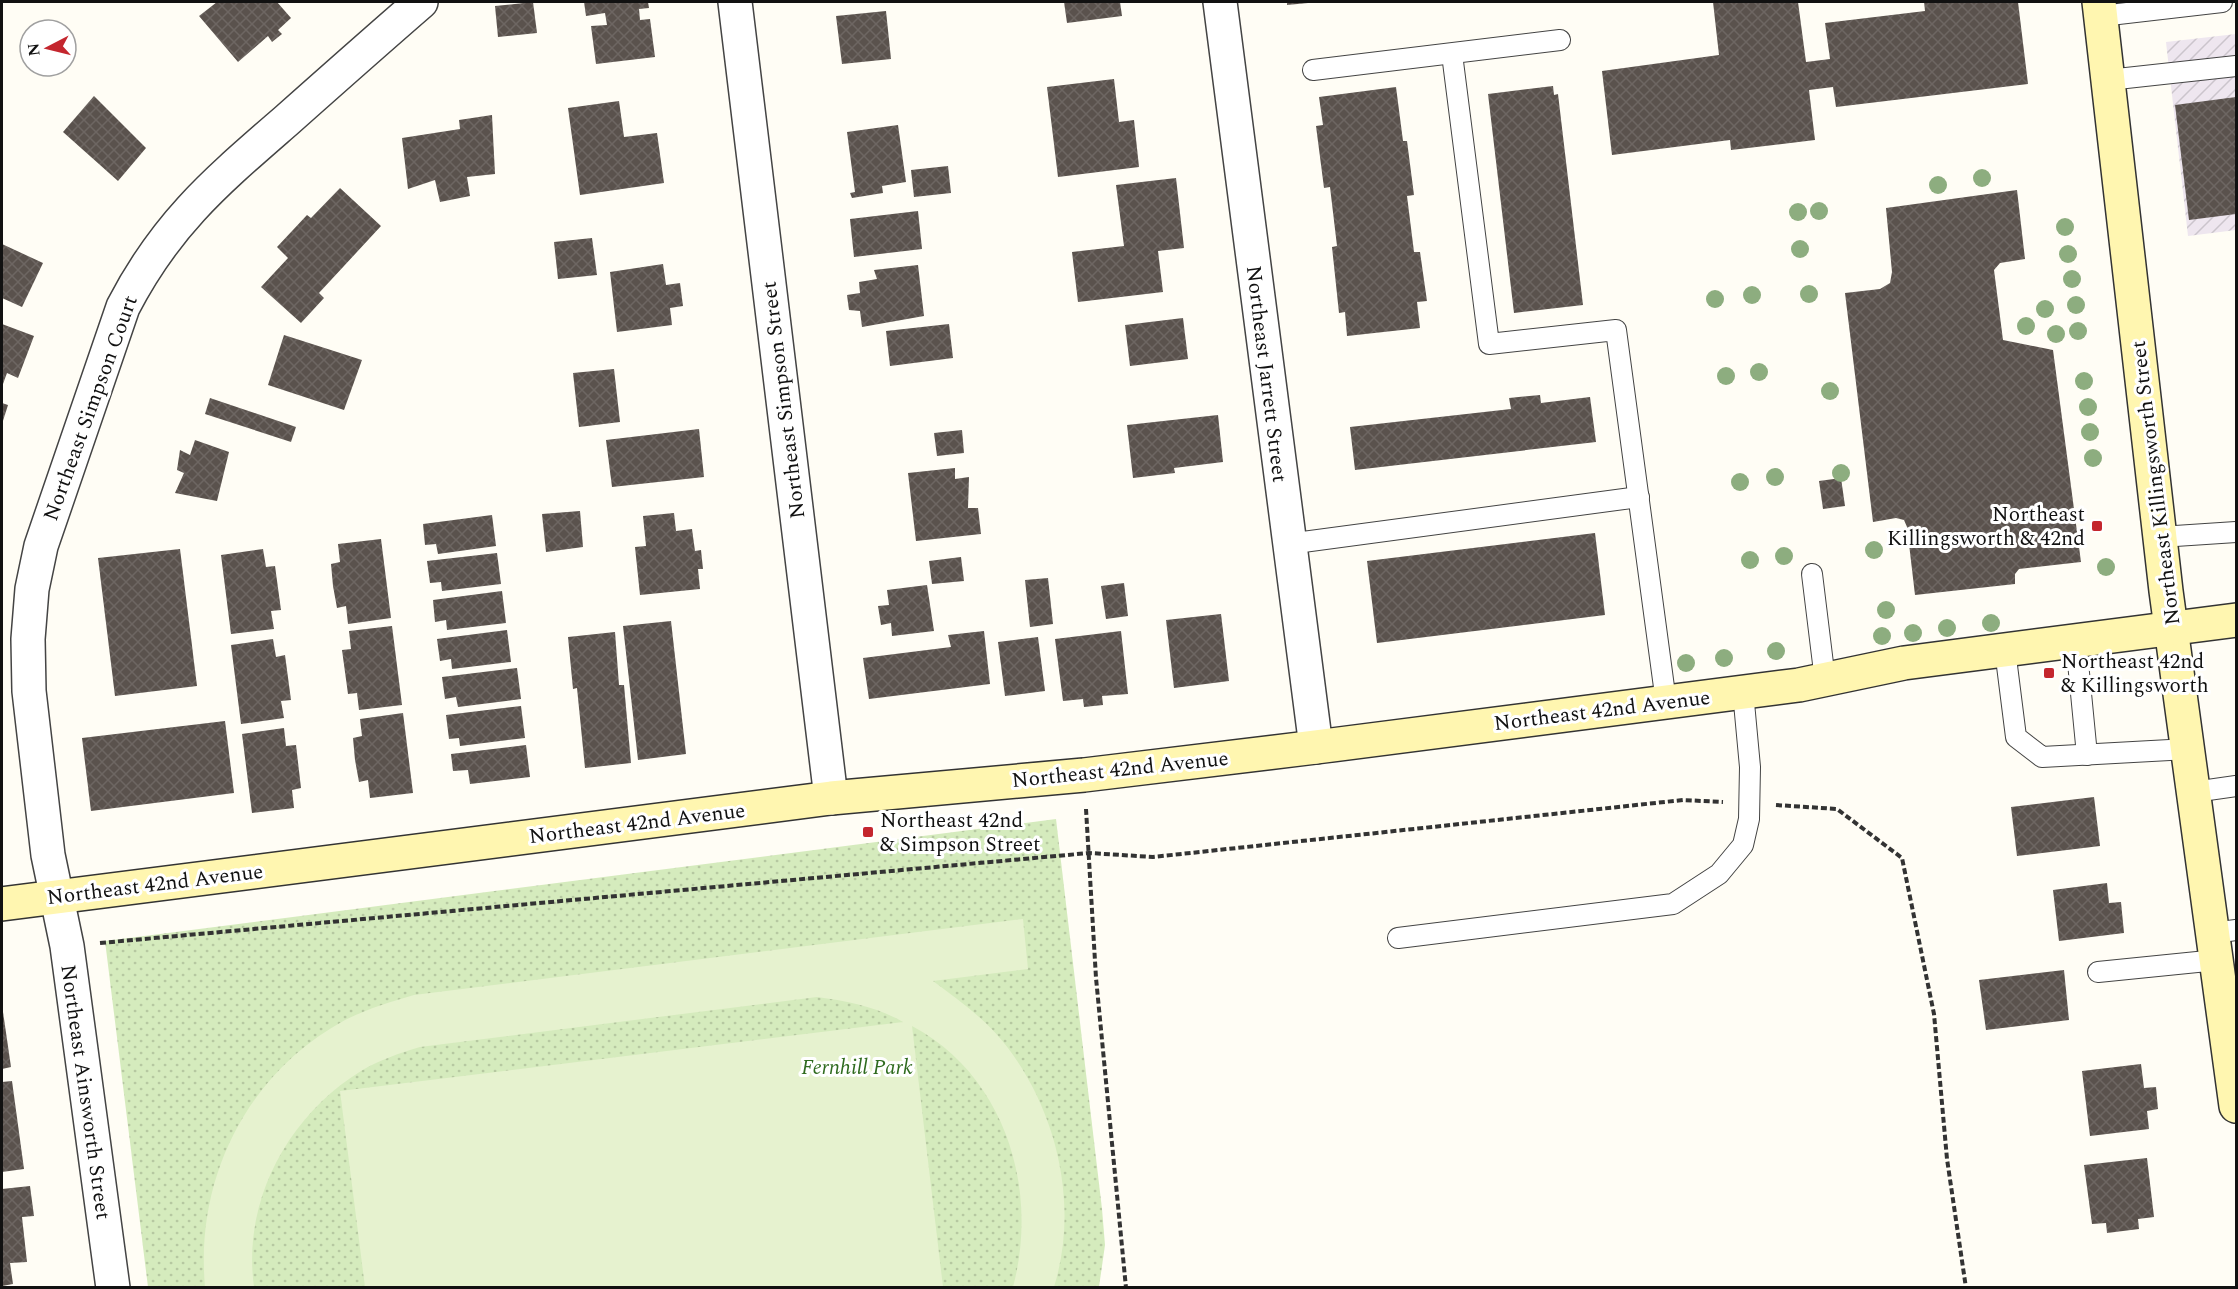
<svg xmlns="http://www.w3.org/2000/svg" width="2238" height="1289" font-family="Spectral,serif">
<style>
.industrial{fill:url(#industrial-furrows)}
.park{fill:url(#park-dots)}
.pitch{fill:#e6f2cf}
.building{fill:url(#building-cross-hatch)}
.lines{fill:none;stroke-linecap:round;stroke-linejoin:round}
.lane-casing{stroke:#444;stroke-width:22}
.street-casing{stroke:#444;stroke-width:36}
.secondary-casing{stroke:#333;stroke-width:36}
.path{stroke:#333;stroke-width:4;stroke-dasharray:6 3;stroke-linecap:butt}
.lane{stroke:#fff;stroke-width:20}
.street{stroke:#fff;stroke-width:33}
.secondary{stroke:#fff6b0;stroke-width:33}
.tree{fill:#8dad7f}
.poi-dot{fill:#c4262e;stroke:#fff;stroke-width:2}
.labels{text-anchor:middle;stroke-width:6;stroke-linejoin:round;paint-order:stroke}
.street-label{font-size:21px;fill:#111;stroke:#fff}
.poi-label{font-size:21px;fill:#111;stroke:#fff;text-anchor:start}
.park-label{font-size:21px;font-style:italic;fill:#2f6b1f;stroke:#fff}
</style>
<defs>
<pattern id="industrial-furrows" width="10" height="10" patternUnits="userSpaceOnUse" patternTransform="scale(1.5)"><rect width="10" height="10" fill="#eee6ef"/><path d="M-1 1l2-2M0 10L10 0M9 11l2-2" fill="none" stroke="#cbc4cc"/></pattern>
<pattern id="park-dots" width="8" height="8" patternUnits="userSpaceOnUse" patternTransform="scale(1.5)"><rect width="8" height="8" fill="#d5ebbd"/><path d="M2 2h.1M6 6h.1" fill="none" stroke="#b6c8a1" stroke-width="1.8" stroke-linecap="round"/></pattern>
<pattern id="building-cross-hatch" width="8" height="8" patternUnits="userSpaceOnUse" patternTransform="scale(1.5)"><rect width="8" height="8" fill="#5a524d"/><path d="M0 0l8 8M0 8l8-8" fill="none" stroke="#6d6662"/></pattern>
</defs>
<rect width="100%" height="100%" fill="#fffdf5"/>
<polygon class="industrial" points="2236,34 2236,230 2188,236 2166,42"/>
<polygon class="park" points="1056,819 1102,1209 1105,1245 1099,1287 148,1287 105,941"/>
<path class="pitch" d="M1023 919 1028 969 933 981C960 1001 987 1020 1008 1048 1058 1114 1079 1207 1054 1287H1013C1039 1190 1006 1076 912 1026L943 1287H365L340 1091 903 1022C877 1007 847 1001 817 997L420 1047C400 1053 379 1060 361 1071 288 1116 242 1201 254 1287H205C195 1178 247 1073 345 1020 367 1009 390 1002 414 995Z"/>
<g class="building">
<polygon points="217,2 277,2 291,18 278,30 282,34 272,42 268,36 238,62 199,16"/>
<polygon points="533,2 537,33 498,37 495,6"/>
<polygon points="584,2 648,2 649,8 639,9 640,20 650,19 655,57 596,64 591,26 607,25 605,13 586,16"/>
<polygon points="1064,2 1120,2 1122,16 1067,23"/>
<polygon points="1287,2 1308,2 1308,3 1287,5"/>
<polygon points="1713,2 1798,2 1806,62 1830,59 1825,23 1925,11 1924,2 2018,2 2028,84 1836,107 1833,87 1809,90 1815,140 1731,150 1730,140 1612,155 1602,71 1719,55"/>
<polygon points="886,11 891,59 842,64 836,16"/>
<polygon points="1114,79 1119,122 1134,120 1139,167 1058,177 1047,87"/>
<polygon points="1553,86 1554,95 1558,94 1583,305 1514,313 1488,94"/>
<polygon points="1396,87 1403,141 1407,141 1414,195 1407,196 1414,252 1420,252 1427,301 1417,302 1420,328 1347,336 1345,312 1339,313 1332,247 1337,246 1330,187 1324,188 1316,126 1323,125 1319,97"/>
<polygon points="94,96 146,148 118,181 63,132"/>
<polygon points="2236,97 2236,214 2189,220 2175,105"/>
<polygon points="619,101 624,137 657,133 664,183 580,195 568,108"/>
<polygon points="492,115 495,174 467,177 470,196 440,202 435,180 408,189 402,138 460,129 459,120"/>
<polygon points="898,125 906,182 882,186 883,193 852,198 850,193 855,192 847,132"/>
<polygon points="948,166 951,193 914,197 911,170"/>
<polygon points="1176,178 1184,248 1158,251 1163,292 1078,302 1072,252 1124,246 1116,185"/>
<polygon points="340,188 381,226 319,293 324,298 301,323 261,287 288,258 277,247 307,215 311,218"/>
<polygon points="2017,190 2025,259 2000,263 1994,270 2003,340 2053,350 2081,562 2019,569 2015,574 2015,584 1915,595 1907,527 1904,520 1896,518 1873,522 1845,293 1880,289 1890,283 1892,272 1886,208"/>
<polygon points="918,211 922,249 854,257 850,219"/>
<polygon points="592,238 597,275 558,279 554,242"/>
<polygon points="2,244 43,263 22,307 2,298"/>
<polygon points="663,264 666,285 680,283 683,306 670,308 672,325 617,332 610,272"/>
<polygon points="918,265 924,316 862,327 860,311 849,310 847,295 860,293 859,282 877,279 874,270"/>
<polygon points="1183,318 1188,359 1130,366 1125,325"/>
<polygon points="2,324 34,336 18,378 7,373 3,384"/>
<polygon points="949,324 953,358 890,366 886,331"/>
<polygon points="284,335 362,360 344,410 268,385"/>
<polygon points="614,369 620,422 579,427 573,373"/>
<polygon points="1540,395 1541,403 1590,397 1596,442 1355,470 1350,427 1511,409 1509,398"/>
<polygon points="210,398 296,427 291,442 205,414"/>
<polygon points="2,403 8,405 2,424"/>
<polygon points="1218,415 1223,462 1174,468 1175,473 1133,478 1127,425"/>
<polygon points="699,429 704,477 612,487 606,440"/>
<polygon points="962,430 964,453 937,456 934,433"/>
<polygon points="195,440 229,452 217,501 175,493 184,473 177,470 180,450 190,455"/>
<polygon points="955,468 955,479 969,477 968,508 978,508 981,534 916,541 908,473"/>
<polygon points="1841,478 1845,506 1823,509 1819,481"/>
<polygon points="580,511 583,547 546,552 542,514"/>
<polygon points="674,513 676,531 692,529 695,551 701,550 703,569 698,569 700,589 640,595 635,547 646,546 643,516"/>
<polygon points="492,515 496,546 438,554 436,544 425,545 423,524"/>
<polygon points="1595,533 1605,615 1377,643 1367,561"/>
<polygon points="381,539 391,618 348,624 346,606 337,608 333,586 331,564 340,562 338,544"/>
<polygon points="180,549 197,686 115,696 98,558"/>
<polygon points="263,549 266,567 275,566 281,610 271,611 274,629 231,634 221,555"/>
<polygon points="497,553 501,584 442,591 441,582 430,583 427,561"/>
<polygon points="961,557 964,581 932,584 929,561"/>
<polygon points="1048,578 1053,624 1030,627 1025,580"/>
<polygon points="1124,583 1128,616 1106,619 1101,586"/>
<polygon points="927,585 934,631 892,636 891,623 881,625 878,606 889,605 887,590"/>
<polygon points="502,591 506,623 447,630 446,620 435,622 433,600"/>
<polygon points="1221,614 1229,681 1174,688 1166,620"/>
<polygon points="671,621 686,754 638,760 623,626"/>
<polygon points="392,626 402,705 359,710 357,693 348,694 342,650 351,649 349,631"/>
<polygon points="507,630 511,662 452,669 451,659 440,661 437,639"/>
<polygon points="984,631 990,684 869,699 863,658 951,647 948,635"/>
<polygon points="1121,631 1128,694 1102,696 1103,705 1084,707 1083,699 1063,701 1055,639"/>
<polygon points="615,632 619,685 624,685 631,763 585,768 577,688 573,689 568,637"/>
<polygon points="1038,637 1045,691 1005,696 998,642"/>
<polygon points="273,639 276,657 285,655 291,700 281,701 284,718 241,724 231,645"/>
<polygon points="517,668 521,699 458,707 456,697 445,699 442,677"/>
<polygon points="521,706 525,738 460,746 459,738 449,739 446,715"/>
<polygon points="403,713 413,793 370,798 368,780 359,782 355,760 353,738 362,736 360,719"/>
<polygon points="225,721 234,793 91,811 82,738"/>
<polygon points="284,728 286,746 296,745 301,788 292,790 294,808 252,813 242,734"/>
<polygon points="526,745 530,777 470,784 468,770 453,771 451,754"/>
<polygon points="2094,797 2100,846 2017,856 2011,807"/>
<polygon points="2107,883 2109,903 2121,902 2124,933 2059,941 2053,890"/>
<polygon points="2064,970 2069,1020 1986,1030 1979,980"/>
<polygon points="2,1005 11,1067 2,1069"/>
<polygon points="2141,1064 2144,1088 2156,1087 2158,1109 2147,1111 2149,1129 2090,1136 2082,1071"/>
<polygon points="12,1081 24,1169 2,1172 2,1082"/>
<polygon points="2147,1158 2154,1217 2138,1219 2139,1229 2107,1233 2106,1223 2092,1224 2084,1165"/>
<polygon points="30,1186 34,1216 22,1217 27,1262 10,1263 13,1284 2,1286 2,1189"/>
</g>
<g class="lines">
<defs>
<g id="lane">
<polyline points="2101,16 2222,2"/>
<polyline points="1452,54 1489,344 1616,330 1666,702"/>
<polyline points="1313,70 1560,40"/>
<polyline points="2108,80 2236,66"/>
<polyline points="2160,537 2236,532"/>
<polyline points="1288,544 1639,497"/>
<polyline points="1812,574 1825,680"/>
<polyline points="2076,642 2087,755"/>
<polyline points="2005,650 2016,737 2042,757 2188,749"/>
<polyline points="2194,792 2236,786"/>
<polyline points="2213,933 2236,930"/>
<polyline points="1398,938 1673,904 1719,874 1743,845 1749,819 1750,767 1743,692"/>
<polyline points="2098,972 2217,960"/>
</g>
<g id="street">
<polyline points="735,2 831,798"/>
<polyline points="1220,2 1316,747"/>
<path d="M113 1288 67 946 48 855 29 691 28 639 32 589 41 546 123 307C167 222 217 181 287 120 332 80 376 41 421 2"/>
</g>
<g id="secondary">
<polyline points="2099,2 2166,591 2236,1106"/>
<polyline points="2,904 831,798 1084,775 1316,747 1799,685 1904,663 2236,620"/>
</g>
</defs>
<use href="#lane" class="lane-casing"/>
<use href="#street" class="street-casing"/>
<use href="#secondary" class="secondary-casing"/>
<g class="path">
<polyline points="1776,805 1837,809 1902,858 1934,1014 1947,1159 1966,1288"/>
<polyline points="1086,809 1096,978 1126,1288"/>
<polyline points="100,943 1089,853 1153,857 1683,800 1723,802"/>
</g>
<use href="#lane" class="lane"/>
<use href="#street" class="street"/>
<use href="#secondary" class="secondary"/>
</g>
<g class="tree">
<circle cx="1982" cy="178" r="9"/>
<circle cx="1938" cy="185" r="9"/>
<circle cx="1819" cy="211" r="9"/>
<circle cx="1798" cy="212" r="9"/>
<circle cx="2065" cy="227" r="9"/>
<circle cx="1800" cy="249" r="9"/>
<circle cx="2068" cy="254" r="9"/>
<circle cx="2072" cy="279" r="9"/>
<circle cx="1809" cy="294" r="9"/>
<circle cx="1752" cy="295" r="9"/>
<circle cx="1715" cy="299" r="9"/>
<circle cx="2076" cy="305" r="9"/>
<circle cx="2045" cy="309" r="9"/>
<circle cx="2026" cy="326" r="9"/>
<circle cx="2078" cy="331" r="9"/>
<circle cx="2056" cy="334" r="9"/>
<circle cx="1759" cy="372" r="9"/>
<circle cx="1726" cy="376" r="9"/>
<circle cx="2084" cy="381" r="9"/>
<circle cx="1830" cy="391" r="9"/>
<circle cx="2088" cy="407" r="9"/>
<circle cx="2090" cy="432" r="9"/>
<circle cx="2093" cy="458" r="9"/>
<circle cx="1841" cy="473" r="9"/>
<circle cx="1775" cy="477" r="9"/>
<circle cx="1740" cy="482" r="9"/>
<circle cx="1874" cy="550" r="9"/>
<circle cx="1784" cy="556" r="9"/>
<circle cx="1750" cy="560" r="9"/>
<circle cx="2106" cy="567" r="9"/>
<circle cx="1886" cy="610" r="9"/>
<circle cx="1991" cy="623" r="9"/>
<circle cx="1947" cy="628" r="9"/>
<circle cx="1913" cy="633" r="9"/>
<circle cx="1882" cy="636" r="9"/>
<circle cx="1776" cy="651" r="9"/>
<circle cx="1724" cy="658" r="9"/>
<circle cx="1686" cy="663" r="9"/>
</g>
<g class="poi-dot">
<rect x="2091" y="520" width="12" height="12" rx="3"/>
<rect x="2043" y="667" width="12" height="12" rx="3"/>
<rect x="862" y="826" width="12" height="12" rx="3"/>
</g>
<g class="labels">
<g class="street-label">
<text transform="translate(1267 374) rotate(83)" y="7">Northeast Jarrett Street</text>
<text transform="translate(783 400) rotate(-97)" y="7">Northeast Simpson Street</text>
<text transform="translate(90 408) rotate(-70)" y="7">Northeast Simpson Court</text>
<text transform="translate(2155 483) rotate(-97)" y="7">Northeast Killingsworth Street</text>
<text transform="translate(1602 710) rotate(-7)" y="7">Northeast 42nd Avenue</text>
<text transform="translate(1120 769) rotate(-6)" y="7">Northeast 42nd Avenue</text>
<text transform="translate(637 823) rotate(-7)" y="7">Northeast 42nd Avenue</text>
<text transform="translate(155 884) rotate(-7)" y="7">Northeast 42nd Avenue</text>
<text transform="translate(86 1092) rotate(82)" y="7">Northeast Ainsworth Street</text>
</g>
<g class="poi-label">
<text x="2085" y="521" text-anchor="end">Northeast<tspan x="2085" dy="24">Killingsworth &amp; 42nd</tspan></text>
<text x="2061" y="668">Northeast 42nd<tspan x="2061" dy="24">&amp; Killingsworth</tspan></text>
<text x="880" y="827">Northeast 42nd<tspan x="880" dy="24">&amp; Simpson Street</tspan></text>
</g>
<g class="park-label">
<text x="857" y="1074">Fernhill Park</text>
</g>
</g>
<rect width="2238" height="1289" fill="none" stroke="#111111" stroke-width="6"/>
<g transform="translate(48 48) rotate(263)"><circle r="28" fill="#ffffff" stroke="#a0a0a0" stroke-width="1.5"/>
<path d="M0-4.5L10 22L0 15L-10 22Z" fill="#c4262e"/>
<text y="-9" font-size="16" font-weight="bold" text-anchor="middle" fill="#111111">N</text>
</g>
</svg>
